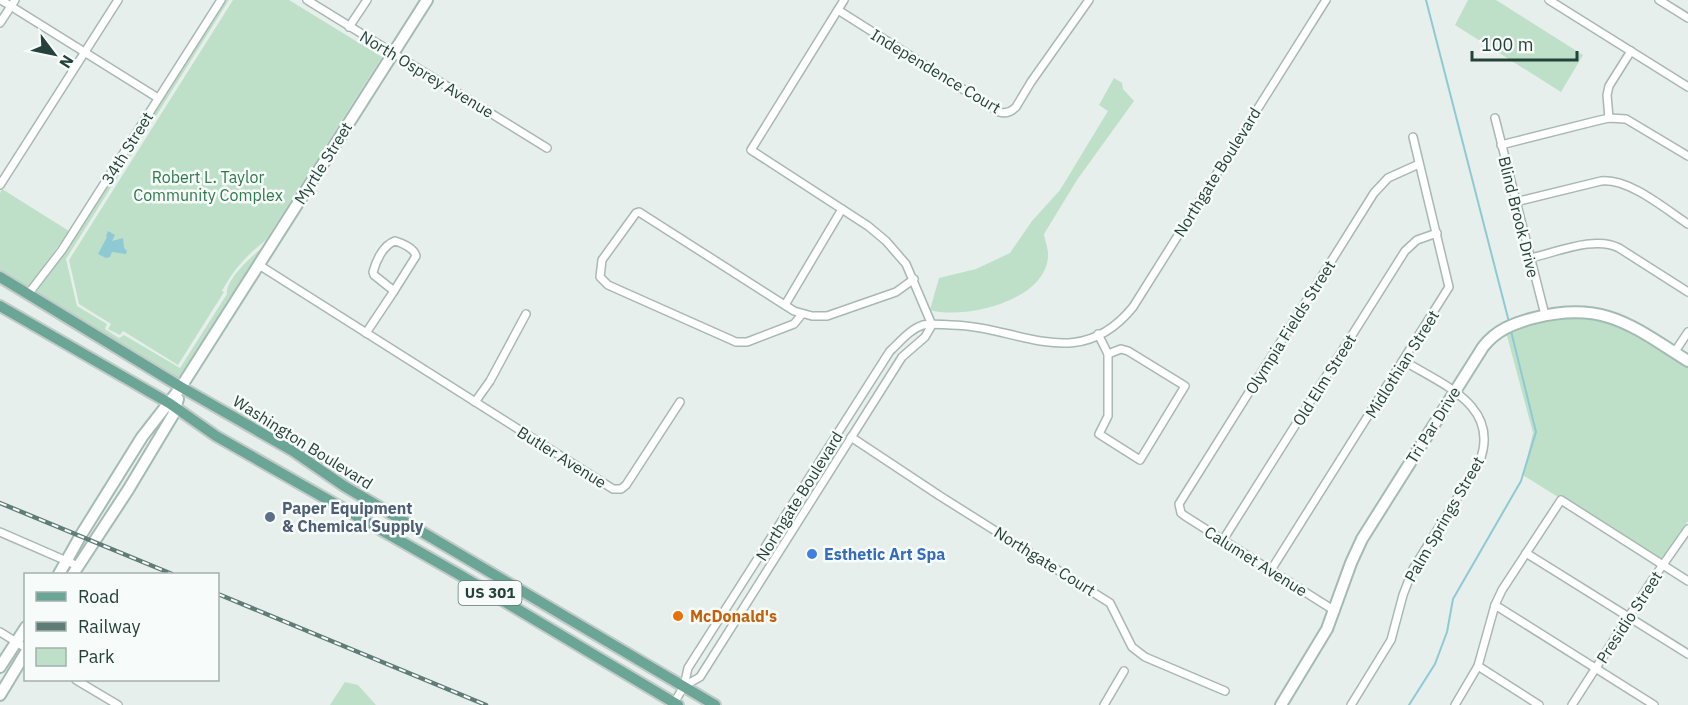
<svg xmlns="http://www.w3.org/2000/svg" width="1688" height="705" font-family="'IBM Plex Sans',sans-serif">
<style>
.green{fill:#bfe0c8}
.water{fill:#8ec9d4}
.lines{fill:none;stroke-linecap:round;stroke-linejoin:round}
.stream{stroke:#8ec9d4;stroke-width:2}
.street-casing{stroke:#a8b8b2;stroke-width:10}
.secondary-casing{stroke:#a4bbb3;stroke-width:14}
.primary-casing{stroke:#c2cac8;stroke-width:14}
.street{stroke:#fff;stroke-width:7}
.secondary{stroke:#fff;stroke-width:10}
.primary{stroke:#6aa596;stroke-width:10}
.rail-casing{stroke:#5f7d75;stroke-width:4.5}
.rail{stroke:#f7fbf9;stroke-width:2;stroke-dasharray:7;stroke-linecap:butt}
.service-dot{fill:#5c6f8a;stroke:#f7fbf9;stroke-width:2}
.shop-dot{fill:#3f7fe0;stroke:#f7fbf9;stroke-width:2}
.food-dot{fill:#e8710a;stroke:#f7fbf9;stroke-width:2}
.labels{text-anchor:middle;stroke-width:5;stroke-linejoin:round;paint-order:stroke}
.shield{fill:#f7fbf9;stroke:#637a73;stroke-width:1.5}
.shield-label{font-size:15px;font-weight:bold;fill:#24423a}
.street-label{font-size:16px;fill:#24423a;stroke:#f7fbf9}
.park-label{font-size:16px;fill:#2d7a4b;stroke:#f7fbf9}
.service-label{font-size:16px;font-weight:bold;fill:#4e5e75;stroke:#f7fbf9;text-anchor:start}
.shop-label{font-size:16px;font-weight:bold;fill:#366cbe;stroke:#f7fbf9;text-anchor:start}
.food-label{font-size:16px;font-weight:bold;fill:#c56008;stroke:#f7fbf9;text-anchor:start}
</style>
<rect width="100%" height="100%" fill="#e6efeb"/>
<g class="green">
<path d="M226 0H229L66 259 77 306 107 324 105 329 119 338 124 335 180 368 227 294C225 279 256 252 268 243L180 382 35 292 66 252Z"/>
<path d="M233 0H289L382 57 266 240C248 254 233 270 222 291L224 292 178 365 123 331 120 335 108 329 111 324 79 304 69 260Z"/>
<polygon points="1468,0 1496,0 1583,55 1561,92 1455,25"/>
<path d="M1114 78 1122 83 1123 89 1134 101 1077 180 1044 234C1045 241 1049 250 1048 257 1045 301 965 320 930 310L939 278 976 269 1010 253 1032 221 1060 190 1108 111 1099 105Z"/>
<polygon points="2,189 69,231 28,288 0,272 0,193"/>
<path d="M1578 315 1619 324 1688 366V521L1662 560 1560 495 1558 497 1523 475 1533 433 1506 332C1530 322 1553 318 1578 315Z"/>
<polygon points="345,682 358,685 376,705 330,705"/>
</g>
<polygon class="water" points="108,231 115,235 112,241 123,238 124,248 127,251 126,254 112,252 110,257 106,258 98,254 107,237 106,236"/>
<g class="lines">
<g class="stream">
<polyline points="1426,0 1509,322"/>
<polyline points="1409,705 1435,664 1447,632 1453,599 1521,481 1536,432 1511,331"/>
</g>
<defs>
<g id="street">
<polyline points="1,0 158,98"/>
<polyline points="307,0 547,148"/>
<polyline points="844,0 751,150 868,226 886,241 906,264 932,325"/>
<polyline points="1549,0 1688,87"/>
<polyline points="1659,0 1688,18"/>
<path d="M838 10 999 112C1006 114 1011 112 1016 107L1031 82 1089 0"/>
<polyline points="0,23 15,0"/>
<polyline points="349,27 367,0"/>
<polyline points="1495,118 1545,315"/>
<polyline points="1609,118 1607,95 1609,86 1631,51"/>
<polyline points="1501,145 1596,121 1609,118 1626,119 1688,156"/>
<polyline points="0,185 118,0"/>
<path d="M1515 202 1601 181C1629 178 1665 209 1688 224"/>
<path d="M395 241C402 243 414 248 416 256L394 291 374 275 373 272C376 261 383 245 395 241Z"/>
<path d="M1530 258C1555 253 1595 235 1619 248L1688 292"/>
<polyline points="259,265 613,489 621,489 626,485 680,402"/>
<polyline points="29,293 62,250 221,0"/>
<polyline points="785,305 842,209"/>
<polyline points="802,314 794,324 747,342 736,342 608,285 600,277 602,260 636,213 639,212 794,311 812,316 827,316 896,292 914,279"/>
<polyline points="366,333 394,291"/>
<polyline points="1098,334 1108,354"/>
<polygon points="1121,349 1128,351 1185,386 1140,460 1099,434 1108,416 1108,354"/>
<polyline points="1674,353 1688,332"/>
<polyline points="475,402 490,381 526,314"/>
<polyline points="851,437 940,496 1110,603 1132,647 1145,657 1225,691"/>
<polyline points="0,532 78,566"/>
<polyline points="1223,540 1405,251 1417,240 1437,233"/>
<polyline points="1526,553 1688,654"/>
<polyline points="1271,570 1449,287 1413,137"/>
<polyline points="1495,605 1654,705"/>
<polyline points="1335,611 1185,516 1181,513 1179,504 1374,193 1388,178 1419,164"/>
<polyline points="0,632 26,648"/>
<polyline points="1478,666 1539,705"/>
<polyline points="76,680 118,705"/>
<polyline points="684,686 700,677 902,357 925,337 932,325"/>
<path d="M674 703 684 686 688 668 890 351C900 342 910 329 923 325 932 323 943 325 951 325 1019 326 1078 375 1133 307L1326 0"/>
<polyline points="1104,705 1124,671"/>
<path d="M1351 705 1391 640 1403 595 1413 569 1479 463C1502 406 1443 385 1404 361"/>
<polyline points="1455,705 1478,666 1495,605 1502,590 1561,500 1688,581"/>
<polyline points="1572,705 1653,579 1688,529"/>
</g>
<g id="secondary">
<polyline points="59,574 81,535 142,437 181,387 427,0"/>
<polyline points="73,574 128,490 173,415 178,399"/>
<polyline points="0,667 26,627"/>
<polyline points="0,695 26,652"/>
<path d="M1281 705 1327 629 1351 563 1362 539 1483 347C1496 330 1514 323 1534 318 1604 300 1632 326 1688 361"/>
</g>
<g id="primary">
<polyline points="0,277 181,387 293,451 344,486 715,705"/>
<polyline points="0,306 169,403 216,436 460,575 678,705"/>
</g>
</defs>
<use href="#street" class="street-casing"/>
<use href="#secondary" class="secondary-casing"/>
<use href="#primary" class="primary-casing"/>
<use href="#street" class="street"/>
<use href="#secondary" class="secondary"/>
<use href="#primary" class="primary"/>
<defs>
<g id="rail">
<polyline points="0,503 172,574"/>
<polyline points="218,594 486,705"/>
</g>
</defs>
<use href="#rail" class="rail-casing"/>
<use href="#rail" class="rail"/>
</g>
<circle class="service-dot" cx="270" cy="517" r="6"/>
<circle class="shop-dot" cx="812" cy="554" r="6"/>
<circle class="food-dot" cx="678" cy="616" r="6"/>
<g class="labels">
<rect class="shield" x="458.5" y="581" width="63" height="24" rx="4.5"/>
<g class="shield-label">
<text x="490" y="598">US 301</text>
</g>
<g class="street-label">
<text transform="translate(936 71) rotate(31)" y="6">Independence Court</text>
<text transform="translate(427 74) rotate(31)" y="6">North Osprey Avenue</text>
<text transform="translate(127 148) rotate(-58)" y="6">34th Street</text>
<text transform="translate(323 163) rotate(-58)" y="6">Myrtle Street</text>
<text transform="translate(1217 172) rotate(-58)" y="6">Northgate Boulevard</text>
<text transform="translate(1519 217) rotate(76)" y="6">Blind Brook Drive</text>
<text transform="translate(1290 327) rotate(-58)" y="6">Olympia Fields Street</text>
<text transform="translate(1402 364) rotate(-58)" y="6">Midlothian Street</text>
<text transform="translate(1324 380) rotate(-58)" y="6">Old Elm Street</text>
<text transform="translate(1433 425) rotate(-58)" y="6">Tri Par Drive</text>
<text transform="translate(303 442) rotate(32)" y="6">Washington Boulevard</text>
<text transform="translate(562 457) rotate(32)" y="6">Butler Avenue</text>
<text transform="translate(799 496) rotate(-58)" y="6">Northgate Boulevard</text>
<text transform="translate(1444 519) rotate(-60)" y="6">Palm Springs Street</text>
<text transform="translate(1045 561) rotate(32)" y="6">Northgate Court</text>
<text transform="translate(1256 561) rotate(32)" y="6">Calumet Avenue</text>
<text transform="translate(1629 617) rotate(-57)" y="6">Presidio Street</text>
</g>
<g class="park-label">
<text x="208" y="183">Robert L. Taylor<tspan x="208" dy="18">Community Complex</tspan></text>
</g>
<g class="service-label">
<text x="282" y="514">Paper Equipment<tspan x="282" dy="18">&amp; Chemical Supply</tspan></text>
</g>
<g class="shop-label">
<text x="824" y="560">Esthetic Art Spa</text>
</g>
<g class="food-label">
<text x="690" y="622">McDonald's</text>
</g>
</g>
<rect x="24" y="573" width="195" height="108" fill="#f7fbf9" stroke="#a3b1ad" stroke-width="1.5"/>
<rect x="36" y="592" width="30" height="9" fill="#6aa596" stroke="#a3b1ad" stroke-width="1.5"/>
<text x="78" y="603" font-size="18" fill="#24423a">Road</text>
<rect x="36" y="622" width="30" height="9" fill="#5f7d75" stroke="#a3b1ad" stroke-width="1.5"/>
<text x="78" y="633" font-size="18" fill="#24423a">Railway</text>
<rect x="36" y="648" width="30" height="18" fill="#bfe0c8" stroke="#a3b1ad" stroke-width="1.5"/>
<text x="78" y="663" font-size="18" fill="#24423a">Park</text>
<g transform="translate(54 54) rotate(122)" stroke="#f7fbf9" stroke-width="4.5" paint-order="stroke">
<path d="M0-4.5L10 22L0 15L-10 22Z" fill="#24423a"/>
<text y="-9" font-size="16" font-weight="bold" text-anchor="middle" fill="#24423a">N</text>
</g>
<path d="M1472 51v9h105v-9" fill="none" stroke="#24423a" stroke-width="3"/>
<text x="1481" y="51" font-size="18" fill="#24423a" stroke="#f7fbf9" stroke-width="4.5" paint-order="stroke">100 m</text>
</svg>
